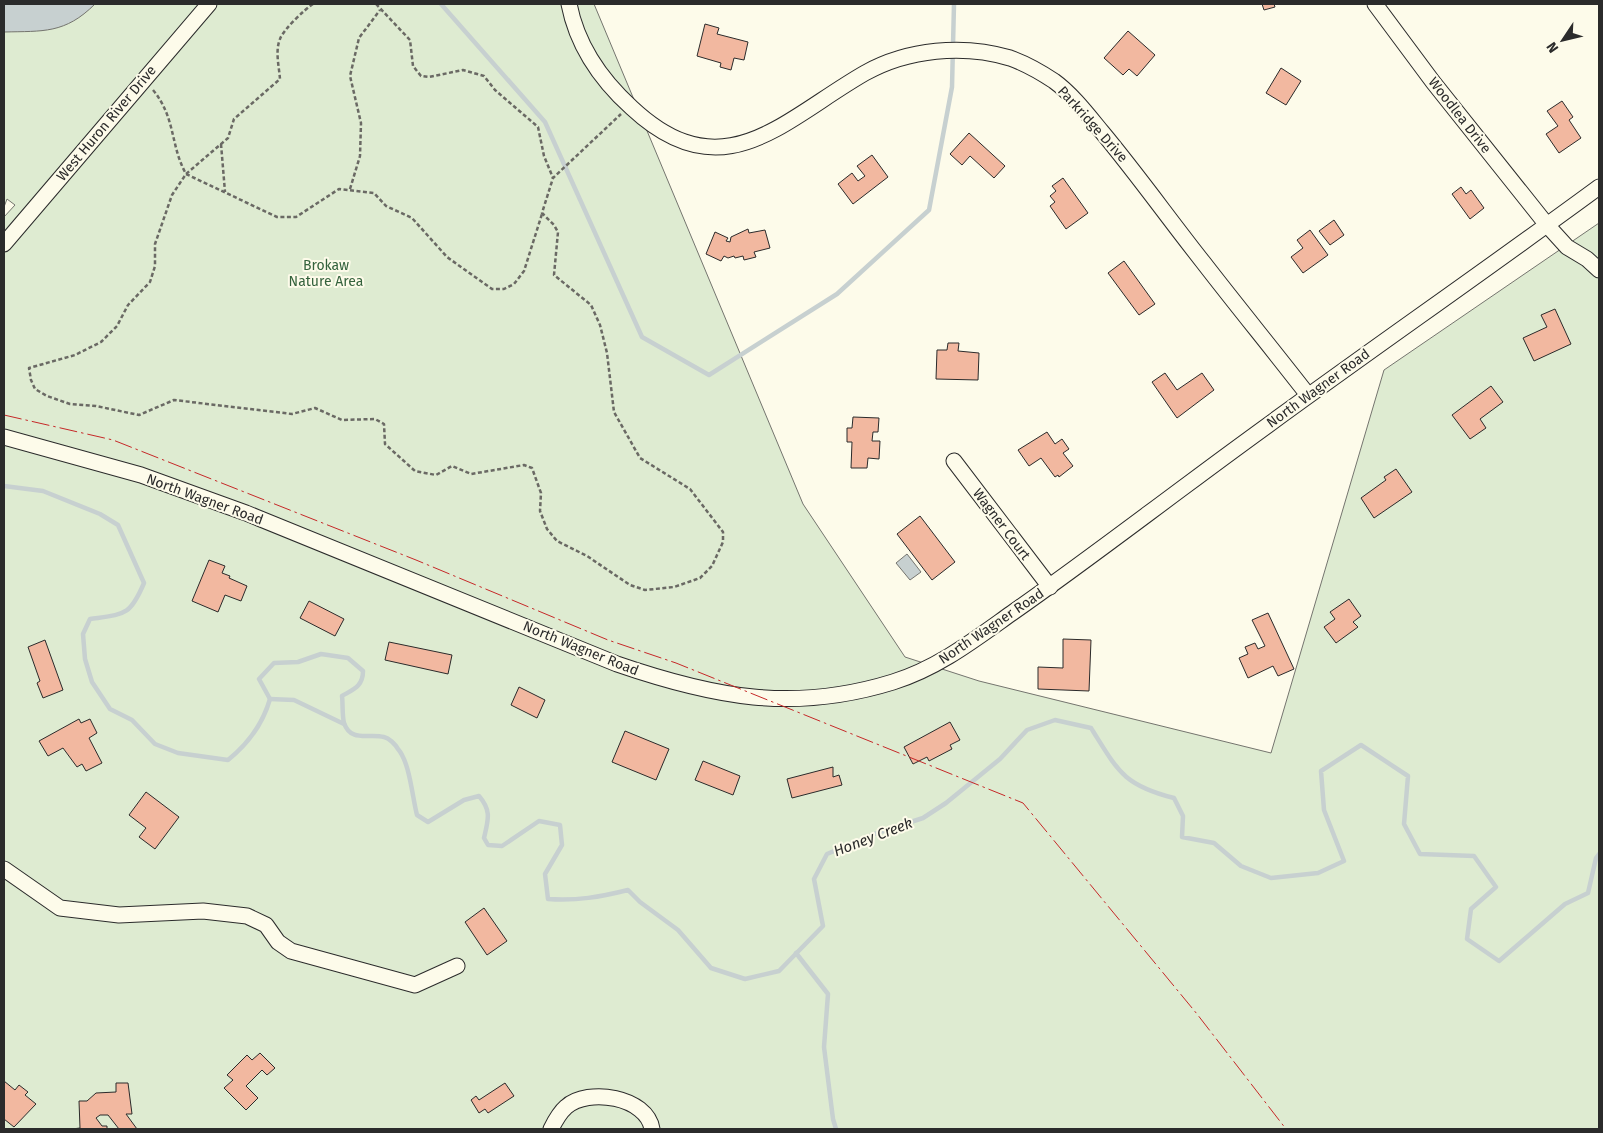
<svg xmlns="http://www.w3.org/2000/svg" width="1603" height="1133" font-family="'Fira Sans',sans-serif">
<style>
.green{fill:#deebd1;stroke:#74746e}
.water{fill:#c7d0d0;stroke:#74746e}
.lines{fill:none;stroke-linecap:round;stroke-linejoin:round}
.stream{stroke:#c7d0d0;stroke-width:4.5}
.building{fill:#f2b8a0;stroke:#2b2b2b}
.minor-casing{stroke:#2b2b2b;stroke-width:17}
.path{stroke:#6a6964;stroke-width:2.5;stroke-dasharray:4 2.5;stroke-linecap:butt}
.minor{stroke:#fdfbea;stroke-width:15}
.power{stroke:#c62828;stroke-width:1;stroke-dasharray:18 4 2.5 4;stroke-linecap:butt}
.labels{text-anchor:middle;stroke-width:4;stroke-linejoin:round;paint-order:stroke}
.street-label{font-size:14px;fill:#2b2b2b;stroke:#fdfbea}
.park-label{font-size:14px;fill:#34623c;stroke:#fdfbea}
.water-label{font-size:15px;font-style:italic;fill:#2b2b2b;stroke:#fdfbea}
</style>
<rect width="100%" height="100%" fill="#fdfbea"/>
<polygon class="green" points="4,4 594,4 803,504 905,657 979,681 1271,753 1384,370 1599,223 1599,1129 4,1129 4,217 15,205 7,199 4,207"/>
<g class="water">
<path d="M4 4H95C65 34 43 31 4 32Z"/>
<polygon points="907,554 921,572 910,580 896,563"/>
</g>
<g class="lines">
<g class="stream">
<polyline points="441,4 545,122 642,337 709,375 837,294 929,210 952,87 954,4"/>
<path d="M4 486 43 491 100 514 118 525 144 583C130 616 125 614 90 619L83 634 85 659 92 682 110 709 132 720 155 744 178 753 228 760C248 744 263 723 270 699L259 679 274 663 298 662 321 654 348 658 363 671C363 686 354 689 342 696 343 704 342 715 344 723 351 743 369 733 384 737 389 738 395 744 398 749 410 763 412 796 417 815L428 822 464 800 479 796C492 811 488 820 484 838L488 845 502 846 539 821 560 825 562 845 545 874 548 899C577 901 600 897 628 890L640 902 678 930 711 968 745 979 779 971 823 926 814 879 827 854 877 833 923 818 946 803 1000 759 1027 730 1055 720 1091 728C1118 771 1123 785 1174 798L1183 816 1182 837 1214 843 1241 866 1271 878 1318 873 1344 861 1324 810 1321 771 1361 745 1408 776 1404 824 1420 854 1474 856 1496 887 1471 909 1467 939 1499 961 1565 904 1588 893 1596 858 1599 854"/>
<polyline points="270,699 294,700 344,724"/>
<polyline points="796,953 828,994 824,1047 833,1119 836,1129"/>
</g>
</g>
<g class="building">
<polygon points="1262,4 1274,4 1275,7 1264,10"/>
<polygon points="705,24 719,28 717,34 748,42 744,60 734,58 731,70 720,67 721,63 697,56"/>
<polygon points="1128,31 1155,55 1137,76 1129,69 1123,75 1104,58"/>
<polygon points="1281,68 1301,81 1286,105 1266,93"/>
<polygon points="1562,101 1573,117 1569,120 1581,138 1559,153 1546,134 1558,126 1547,111"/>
<polygon points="969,133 1005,166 994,178 970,156 962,165 950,154"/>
<polygon points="872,155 888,177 853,204 838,184 852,173 858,181 865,176 857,166"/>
<polygon points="1063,178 1088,213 1066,229 1050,206 1055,202 1050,196 1056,191 1052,186"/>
<polygon points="1461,187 1466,194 1471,190 1484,208 1470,219 1452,194"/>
<polygon points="1334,220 1344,235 1330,245 1319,231"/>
<polygon points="748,229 749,233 765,230 770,248 754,252 756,257 744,260 743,256 735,258 734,256 728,258 724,256 721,261 706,254 715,232 728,238 726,241 730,242 731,237"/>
<polygon points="1310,230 1328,255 1303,273 1291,257 1303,248 1297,240"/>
<polygon points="1124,261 1155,304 1139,315 1108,273"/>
<polygon points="1555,309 1571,344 1534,361 1523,338 1547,327 1541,315"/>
<polygon points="948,343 959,343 958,351 979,353 978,380 936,379 937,350 947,350"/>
<polygon points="1165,373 1177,390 1202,373 1214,390 1177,418 1152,382"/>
<polygon points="1491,386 1503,402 1480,419 1486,428 1470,439 1452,415"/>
<polygon points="853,417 879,418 878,432 873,432 872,441 880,441 879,459 868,458 867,468 851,468 852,442 847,442 847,428 852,428"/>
<polygon points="1047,432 1055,444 1062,439 1069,449 1063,453 1073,466 1059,477 1058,475 1055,477 1041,458 1029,466 1018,450"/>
<polygon points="1396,469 1412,492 1374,518 1361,498 1386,480 1384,477"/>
<polygon points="920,516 955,562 932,580 897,534"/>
<polygon points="209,560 225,566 222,573 230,576 229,578 247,586 241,601 225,595 218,612 192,601"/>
<polygon points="1349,599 1361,616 1353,622 1358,627 1336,643 1324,627 1335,619 1330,612"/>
<polygon points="309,601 344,619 335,636 300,618"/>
<polygon points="1268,613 1294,669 1278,676 1273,666 1248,678 1239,658 1248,654 1245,647 1255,643 1258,649 1265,646 1252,620"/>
<polygon points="1063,639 1091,640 1089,691 1038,689 1038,667 1063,668"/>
<polygon points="45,640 63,690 43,698 37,683 40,681 28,647"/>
<polygon points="389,642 452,655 448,674 385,660"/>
<polygon points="519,687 545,700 537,718 511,705"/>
<polygon points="79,719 81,723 90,719 97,733 89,738 102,763 86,771 82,764 77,767 63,748 48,756 39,741"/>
<polygon points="950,722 960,740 950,745 952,749 929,761 927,757 913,764 904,747"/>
<polygon points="625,731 669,749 656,780 612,762"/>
<polygon points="703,761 740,776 733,795 695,780"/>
<polygon points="833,767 833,777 839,775 842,785 792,798 787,779"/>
<polygon points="146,792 179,817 155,849 139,837 146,828 129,815"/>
<polygon points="484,908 507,941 487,955 465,922"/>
<polygon points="260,1053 275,1068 267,1075 262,1070 246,1086 258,1098 246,1110 224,1088 233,1080 227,1075 247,1055 252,1060"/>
<polygon points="4,1081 15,1090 19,1085 28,1092 25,1095 36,1104 14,1127 4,1119"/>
<polygon points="116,1083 128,1083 132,1114 126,1114 137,1129 119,1129 108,1115 100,1115 96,1118 102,1126 107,1126 107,1129 72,1129 80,1128 79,1101 87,1101 96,1093 116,1092"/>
<polygon points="505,1083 514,1096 488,1113 485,1109 479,1113 471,1100 476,1096 479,1100"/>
</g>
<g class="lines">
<defs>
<g id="minor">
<path d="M569 4C577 45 601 80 632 108 723 193 783 120 865 73 908 49 963 44 1010 58 1024 63 1042 73 1054 81 1072 94 1088 115 1102 132 1137 174 1169 219 1203 262 1237 306 1273 350 1308 395"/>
<polyline points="1375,4 1433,82 1547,225 1567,247 1587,259 1599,270"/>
<polyline points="4,244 209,4"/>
<path d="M4 437 141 475 246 513 617 664C713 697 793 713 893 682 938 668 974 640 1012 613 1072 571 1130 527 1188 484 1324 382 1463 287 1599 187"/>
<polyline points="954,461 1050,587"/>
<polyline points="4,869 60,908 119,915 203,911 247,916 266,925 278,942 291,951 415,985 457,966"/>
<path d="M551 1129C555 1121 559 1113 566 1107 588 1087 647 1097 652 1129"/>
</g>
</defs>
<use href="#minor" class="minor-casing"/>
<g class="path">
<path d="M313 4C305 9 283 30 280 39 275 51 279 66 280 79L234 119 228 138 186 174 172 195 155 244V266L150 282 128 305 117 326 101 342 75 355 29 368 31 380 35 389 47 396 70 404 96 406 139 415 174 400 292 414 315 408 342 420 375 419 384 424 385 444 415 471 436 475 452 466 471 474 524 465 532 468 541 493 540 511 547 529 557 541 587 556 630 585 645 590 674 587 700 578 712 566 723 542V532L690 489 640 458 614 412 607 353 600 325 591 305 554 275 558 232 554 225 542 213 553 178 621 114"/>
<polyline points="376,4 410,40 413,66 421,76 429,77 463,70 484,76 495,90 538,127 544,156 553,178"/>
<path d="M153 90C176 118 170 145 186 174L277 217H296L339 189 374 193 386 206 412 218 447 257 492 289H504L514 284 524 271 542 214"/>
<polyline points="221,144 225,192"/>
<polyline points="350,189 360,156 361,123 350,76 359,38 380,10"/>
</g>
<use href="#minor" class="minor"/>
<polyline class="power" points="4,415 113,440 416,560 608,640 676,663 1023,803 1197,1014 1286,1129"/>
</g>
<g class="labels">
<g class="street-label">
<text transform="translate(1460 115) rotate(52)" y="5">Woodlea Drive</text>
<text transform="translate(106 123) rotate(-50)" y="5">West Huron River Drive</text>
<text transform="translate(1093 124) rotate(48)" y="5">Parkridge Drive</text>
<text transform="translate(1318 388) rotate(-36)" y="5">North Wagner Road</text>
<text transform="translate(205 499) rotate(20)" y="5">North Wagner Road</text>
<text transform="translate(1002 524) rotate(53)" y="5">Wagner Court</text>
<text transform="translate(991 626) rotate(-34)" y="5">North Wagner Road</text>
<text transform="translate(581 648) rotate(22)" y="5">North Wagner Road</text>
</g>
<g class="park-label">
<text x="326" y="270">Brokaw<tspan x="326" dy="16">Nature Area</tspan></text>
</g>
<g class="water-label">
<text transform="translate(873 837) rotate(-21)" y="5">Honey Creek</text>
</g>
</g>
<rect width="1603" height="1133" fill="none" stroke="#2b2b2b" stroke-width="10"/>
<g transform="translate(1563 40) rotate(235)" stroke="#fdfbea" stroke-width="4" paint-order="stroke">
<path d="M0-4L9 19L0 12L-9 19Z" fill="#2b2b2b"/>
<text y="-8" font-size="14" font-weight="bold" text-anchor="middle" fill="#2b2b2b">N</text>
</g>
</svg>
